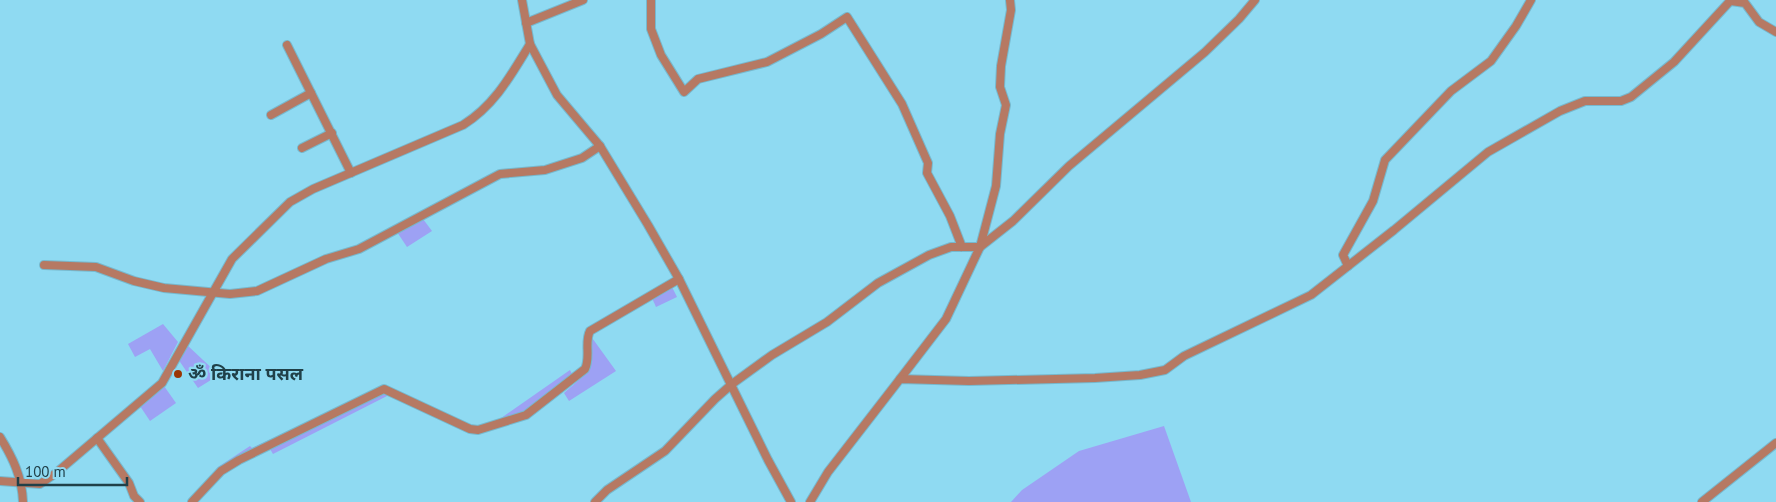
<svg xmlns="http://www.w3.org/2000/svg" width="1776" height="502" font-family="'PT Sans','Noto Sans Devanagari',sans-serif">
<style>
.green{fill:#9da1f4}
.lines{fill:none;stroke-linecap:round;stroke-linejoin:round}
.minor-casing{stroke:#77b8cd;stroke-width:10}
.minor{stroke:#b67963;stroke-width:8}
.poi-dot{fill:#9a3504;stroke:#8fdaf2;stroke-width:2}
.labels{text-anchor:middle;stroke-width:4.5;stroke-linejoin:round;paint-order:stroke}
.poi-label{font-size:18px;font-weight:bold;fill:#204049;stroke:#8fdaf2;text-anchor:start}
</style>
<rect width="100%" height="100%" fill="#8fdaf2"/>
<g class="green">
<polygon points="423,219 432,231 407,247 397,232"/>
<polygon points="671,285 677,297 656,307 652,298"/>
<polygon points="163,324 178,342 163,371 150,349 135,357 128,344"/>
<path d="M590 335 616 371 569 401 564 393C590 370 592 371 590 335Z"/>
<polygon points="186,344 219,375 198,388 178,359"/>
<polygon points="570,370 572,374 524,413 494,423"/>
<polygon points="164,386 176,403 150,421 140,406"/>
<polygon points="381,394 389,395 273,454 270,449"/>
<polygon points="323,415 239,458 191,502 188,502 218,467 250,446 252,448"/>
<polygon points="1164,426 1191,502 1011,502 1022,490 1079,451"/>
</g>
<g class="lines">
<defs>
<g id="minor">
<polyline points="522,0 530,44 557,95 600,146 648,225 679,279 768,460 791,502"/>
<polyline points="651,0 651,29 661,55 684,92 698,79 767,62 821,34 847,17 902,104 928,163 927,173 950,216 962,247"/>
<polyline points="1731,1 1745,3 1759,22 1776,32"/>
<polyline points="526,23 583,0"/>
<polyline points="287,45 351,173"/>
<polyline points="271,115 311,93"/>
<polyline points="302,148 332,133"/>
<polyline points="44,265 96,267 134,281 164,288 230,294 257,291 326,259 359,249 500,174 545,170 582,158 600,146"/>
<polyline points="1348,266 1343,255 1373,201 1385,160 1451,91 1491,61 1516,26 1531,0"/>
<polyline points="900,379 946,319 980,247 996,186 1000,134 1006,105 1000,87 1001,66 1011,10 1010,0"/>
<path d="M0 437C13 458 22 477 23 502"/>
<polyline points="97,438 129,483 134,496 140,502"/>
<path d="M0 481 40 484 56 473 162 383 232 259 290 202 313 189 463 125C495 105 511 75 530 44"/>
<path d="M192 502 221 471 239 460 384 389 470 429 478 430 526 415 585 369C591 357 584 342 590 331L679 279"/>
<polyline points="595,502 607,490 665,451 715,399 732,384 772,355 827,322 878,283 929,255 951,247 980,247 1013,221 1069,166 1205,52 1239,19 1255,0"/>
<polyline points="810,502 828,472 900,379 969,381 1095,378 1140,375 1165,370 1184,356 1311,295 1394,230 1488,152 1560,111 1585,101 1621,101 1631,97 1674,62 1731,0"/>
<polyline points="1702,502 1776,443"/>
</g>
</defs>
<use href="#minor" class="minor-casing"/>
<use href="#minor" class="minor"/>
</g>
<circle class="poi-dot" cx="178" cy="374" r="5"/>
<g class="labels">
<g class="poi-label">
<text x="188" y="380">ॐ किराना पसल</text>
</g>
</g>
<path d="M18 477v8h109v-8" fill="none" stroke="#204049" stroke-width="2.5"/>
<text x="25" y="477" font-size="15" fill="#204049" stroke="#8fdaf2" stroke-width="4" paint-order="stroke">100 m</text>
</svg>
